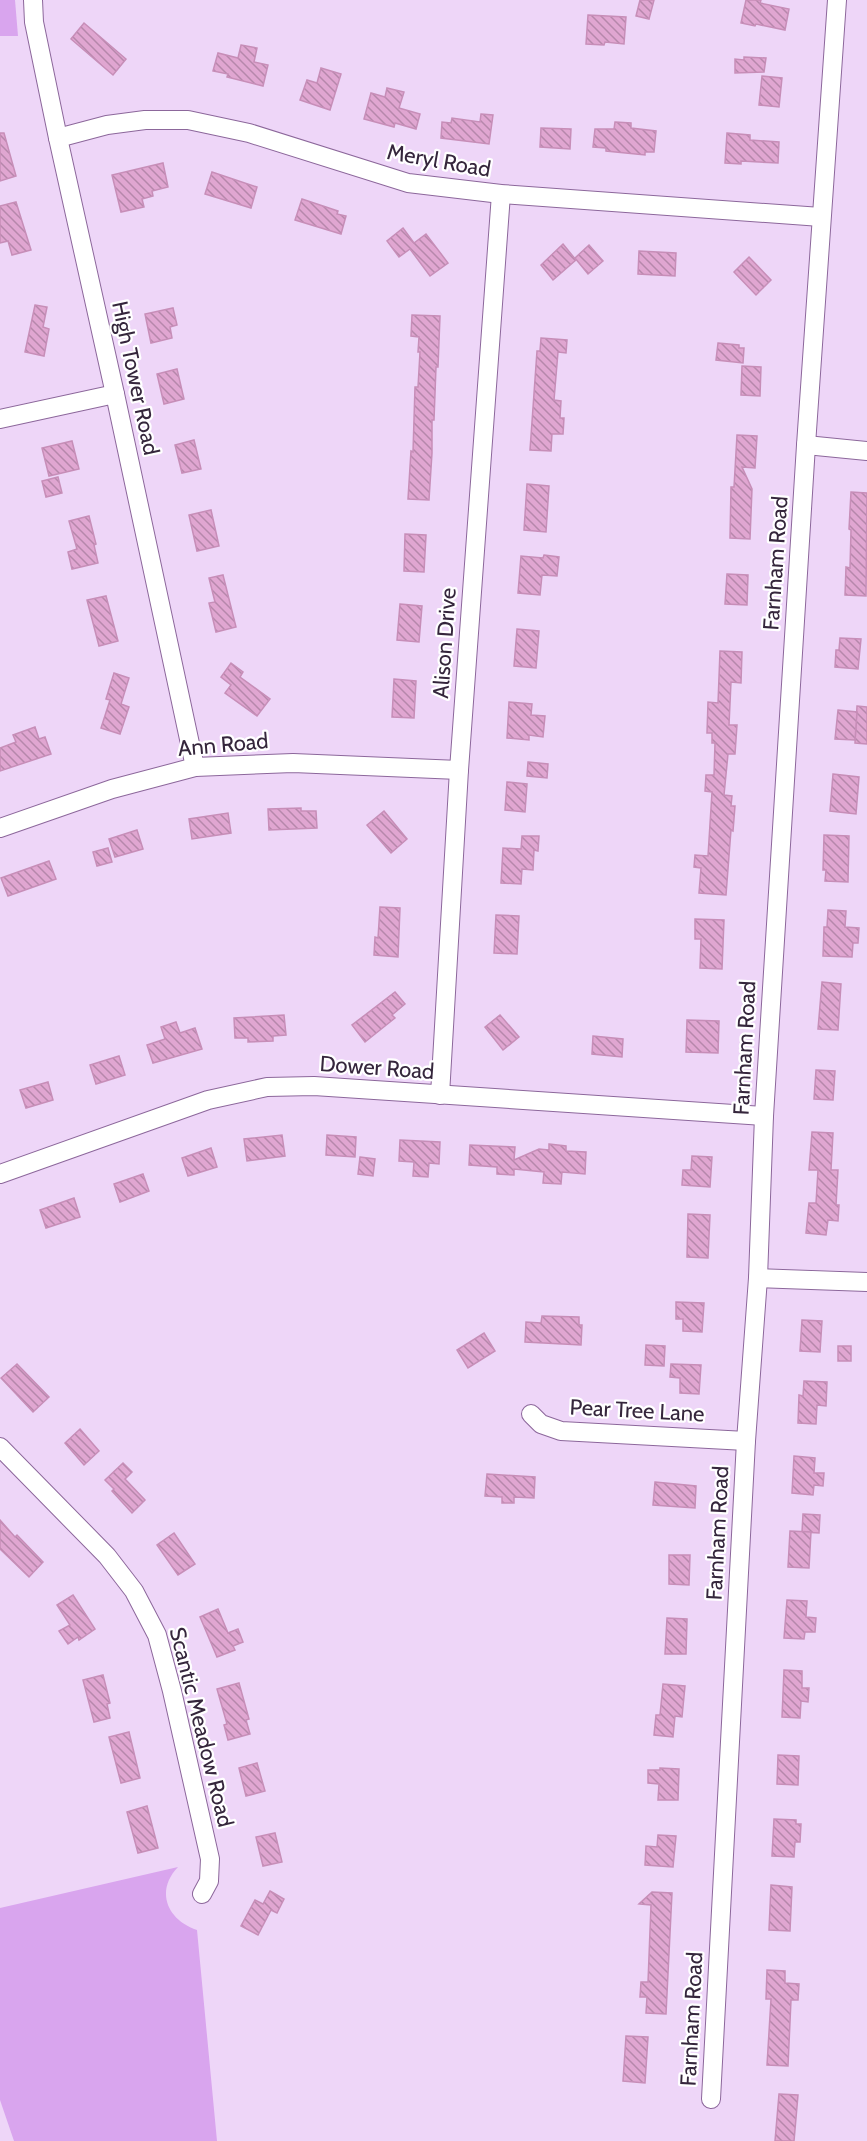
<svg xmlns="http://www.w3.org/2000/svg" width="867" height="2141" font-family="Cabin,sans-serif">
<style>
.park{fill:#d9a5ee}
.building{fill:url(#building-back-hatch);stroke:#c78eb8;stroke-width:1.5}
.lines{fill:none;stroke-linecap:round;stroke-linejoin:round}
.minor-casing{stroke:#8c679b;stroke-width:20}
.minor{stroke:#fff;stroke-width:18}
.labels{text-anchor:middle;stroke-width:4.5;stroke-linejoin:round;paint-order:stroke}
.street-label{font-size:22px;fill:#35263c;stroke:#fff}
</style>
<defs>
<pattern id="building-back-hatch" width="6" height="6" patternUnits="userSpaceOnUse" patternTransform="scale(1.5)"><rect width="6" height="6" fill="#e0a6d1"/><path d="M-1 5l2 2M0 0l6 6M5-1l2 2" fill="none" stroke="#b687ab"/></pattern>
</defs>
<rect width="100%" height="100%" fill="#eed6f8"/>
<g class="park">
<polygon points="0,0 15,0 18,36 0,36"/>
<path d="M178 1867C155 1891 167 1920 197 1930L217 2141H14L0 2100V1908Z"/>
</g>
<g class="building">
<polygon points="640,0 654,0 649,19 636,16"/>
<polygon points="746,0 761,0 760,3 789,9 785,30 756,24 755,26 741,23"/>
<polygon points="588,15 626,17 624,44 605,42 604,45 586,44"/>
<polygon points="84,23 126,59 113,75 71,39"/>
<polygon points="241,45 257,48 254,62 268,65 263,86 227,77 228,74 213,71 218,53 238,58"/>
<polygon points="744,57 766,58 764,72 735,73 735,59 744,60"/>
<polygon points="321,68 341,74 330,110 300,100 307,80 317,83"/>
<polygon points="762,76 782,78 779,107 759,105"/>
<polygon points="387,88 404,92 399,108 420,114 416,129 395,123 394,127 364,119 371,93 385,97"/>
<polygon points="481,114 493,115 489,144 441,138 442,122 451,123 452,118 480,122"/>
<polygon points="615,122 631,123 631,128 656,131 654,152 645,152 645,155 606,151 606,148 593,147 595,129 614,129"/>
<polygon points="541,128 571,129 570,149 540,147"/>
<polygon points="0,133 4,133 16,176 0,181"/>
<polygon points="727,133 750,135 750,140 779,142 778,163 741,161 741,164 725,163"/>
<polygon points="163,163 168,187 152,191 153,196 142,199 144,207 121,212 112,175"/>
<polygon points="212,172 257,187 251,208 205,194"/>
<polygon points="302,199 338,211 337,214 346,216 341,234 295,220"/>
<polygon points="16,202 31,250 12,255 8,241 0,243 0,206"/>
<polygon points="403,228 414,243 426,234 448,263 430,276 410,249 399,257 387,241"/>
<polygon points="563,244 576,260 553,280 541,265"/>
<polygon points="589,245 603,261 588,274 575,258"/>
<polygon points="639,251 676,253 675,276 638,274"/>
<polygon points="749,257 771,280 756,295 734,272"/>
<polygon points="35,305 47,307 43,327 49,329 44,356 25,352"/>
<polygon points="173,308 177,325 170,327 172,338 151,343 145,314"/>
<polygon points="412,315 440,316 438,367 436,367 434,420 432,420 432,453 429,500 408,499 411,451 413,452 415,387 418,387 420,352 418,352 419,337 411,336"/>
<polygon points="541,338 567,340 566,353 558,352 554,400 561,401 560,418 564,418 563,434 552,434 551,451 530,450 537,351 540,351"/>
<polygon points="718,343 739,345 739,348 744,348 743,363 716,360"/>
<polygon points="742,366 761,367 760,396 741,395"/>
<polygon points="177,369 184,399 164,404 157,374"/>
<polygon points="737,435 757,436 755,468 742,467 752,489 750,539 730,538 731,487 734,487"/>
<polygon points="194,440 201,469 182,473 175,445"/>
<polygon points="72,441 79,469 49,476 42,448"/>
<polygon points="58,477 62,493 46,497 42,481"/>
<polygon points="527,484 549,486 546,532 524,530"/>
<polygon points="851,492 867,493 866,596 845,595 846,567 850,568 851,530 849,529"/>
<polygon points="211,510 219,546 197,551 189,515"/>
<polygon points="89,516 96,544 94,545 98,563 72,569 68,552 77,549 69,521"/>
<polygon points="405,534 426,535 424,572 404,571"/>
<polygon points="544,555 559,557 557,576 542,575 540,595 518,593 521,556 543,558"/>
<polygon points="727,574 748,575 747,605 725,604"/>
<polygon points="223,575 236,627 216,632 209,603 215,602 209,578"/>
<polygon points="106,596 118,641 99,646 87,600"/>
<polygon points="400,604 422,606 419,642 397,640"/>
<polygon points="517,629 539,631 536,668 514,666"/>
<polygon points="840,638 861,639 858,669 835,667 836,650 839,650"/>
<polygon points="720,651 742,652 741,683 731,682 729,725 737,725 735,754 728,754 724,795 732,796 731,806 735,806 733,831 731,830 726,895 699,893 701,868 694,867 695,855 708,856 712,792 705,791 706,775 714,775 715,743 712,743 712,733 707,733 708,702 718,703"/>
<polygon points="231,663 243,672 240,677 270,699 257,716 225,693 231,685 221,677"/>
<polygon points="114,673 129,678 121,704 129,707 120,734 101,728 110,700 106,699"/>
<polygon points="394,679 416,681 414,718 392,717"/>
<polygon points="509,702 532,704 531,715 545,716 543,737 529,735 529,740 507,738"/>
<polygon points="857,706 867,707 867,744 855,743"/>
<polygon points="838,710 857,712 855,740 835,739"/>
<polygon points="35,727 39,739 45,737 51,754 0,771 0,748 16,742 13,735"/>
<polygon points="528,762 548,764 547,778 527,776"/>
<polygon points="833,774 859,777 856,814 830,811"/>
<polygon points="507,782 527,784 525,812 505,810"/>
<polygon points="301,808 301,811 316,811 317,828 269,830 268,809"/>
<polygon points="384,811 407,839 391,853 367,825"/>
<polygon points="228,813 231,833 192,839 189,819"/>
<polygon points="137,830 143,849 115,857 109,839"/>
<polygon points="824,835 849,836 848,882 825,881 826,870 823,870"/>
<polygon points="522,836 539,836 538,851 534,850 533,870 522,869 521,884 501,883 503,848 521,849"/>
<polygon points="108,848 112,862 97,866 93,852"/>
<polygon points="49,861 56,879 8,896 1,878"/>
<polygon points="380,907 400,908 398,957 374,955 375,937 378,938"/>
<polygon points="828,910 846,911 845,927 859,928 858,943 853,943 852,957 823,956 824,927 827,927"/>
<polygon points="496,915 519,916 517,954 494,953"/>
<polygon points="695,919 724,920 722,969 700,968 701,939 695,939"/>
<polygon points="822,982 841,984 838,1030 818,1029"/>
<polygon points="395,992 405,1004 392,1015 395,1018 365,1042 352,1025"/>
<polygon points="284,1015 286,1035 273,1036 273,1041 248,1042 248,1038 235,1038 234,1018"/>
<polygon points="500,1015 519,1037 503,1050 485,1027"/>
<polygon points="687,1020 719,1021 718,1053 686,1052"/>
<polygon points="176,1022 180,1033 195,1028 202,1049 153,1063 147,1045 165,1039 161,1027"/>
<polygon points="593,1036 623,1039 622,1057 592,1054"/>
<polygon points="119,1056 125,1075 96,1084 90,1065"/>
<polygon points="816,1070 835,1071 833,1100 814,1099"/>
<polygon points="48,1082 53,1100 26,1108 20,1090"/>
<polygon points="812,1132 833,1133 831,1170 838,1170 836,1205 839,1205 838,1221 828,1220 826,1235 806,1233 809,1203 816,1203 818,1170 809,1170"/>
<polygon points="282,1135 285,1156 247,1161 244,1139"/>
<polygon points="327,1135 356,1137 355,1157 326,1155"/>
<polygon points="400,1140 440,1142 439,1164 429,1163 428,1177 413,1176 414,1162 399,1161"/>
<polygon points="549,1144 566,1146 566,1151 586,1152 585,1174 562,1172 561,1184 543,1183 544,1172 514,1169 514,1175 497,1174 497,1167 469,1165 470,1145 515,1147 514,1160 539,1149 549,1150"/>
<polygon points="211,1148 217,1167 188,1176 182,1158"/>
<polygon points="692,1156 712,1157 710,1187 682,1185 683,1170 691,1170"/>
<polygon points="360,1157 375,1159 373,1176 358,1174"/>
<polygon points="143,1174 149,1191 120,1202 114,1184"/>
<polygon points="74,1198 80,1217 46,1228 40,1210"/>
<polygon points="688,1214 710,1215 708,1258 687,1257"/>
<polygon points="676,1302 704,1303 702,1332 683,1331 683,1319 676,1319"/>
<polygon points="542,1316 579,1317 579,1325 582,1325 581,1345 525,1342 526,1322 541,1323"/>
<polygon points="802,1320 822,1321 820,1352 800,1351"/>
<polygon points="484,1333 495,1351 468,1368 457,1350"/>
<polygon points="646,1345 665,1346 664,1366 645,1365"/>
<rect x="838" y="1346" width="13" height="15"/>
<polygon points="17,1364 49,1397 33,1412 1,1378"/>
<polygon points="671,1364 701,1365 699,1394 680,1393 680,1378 670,1377"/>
<polygon points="804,1381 827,1382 826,1406 817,1405 816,1424 798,1423 799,1395 803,1396"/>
<polygon points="80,1429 99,1451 84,1465 65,1443"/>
<polygon points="794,1456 815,1458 814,1473 824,1473 823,1486 814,1485 813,1495 792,1493"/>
<polygon points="123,1463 132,1472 125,1479 145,1500 132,1513 112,1491 114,1489 105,1480"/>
<polygon points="487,1474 535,1477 534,1498 514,1497 514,1503 502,1503 502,1497 485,1496"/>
<polygon points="655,1482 696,1486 695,1508 653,1505"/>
<polygon points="803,1514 820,1515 819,1533 802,1532"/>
<polygon points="0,1520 15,1537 17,1535 43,1562 29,1577 0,1549"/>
<polygon points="790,1531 811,1532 809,1568 788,1567"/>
<polygon points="174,1533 195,1564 178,1575 157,1545"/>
<polygon points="669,1555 690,1555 689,1585 669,1584"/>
<polygon points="73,1595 95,1629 79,1640 78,1637 68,1644 59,1631 70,1625 57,1605"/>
<polygon points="787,1600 807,1601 806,1617 816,1618 815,1632 805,1632 804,1639 784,1638"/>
<polygon points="218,1609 228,1633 238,1629 243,1642 233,1646 235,1650 217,1657 200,1617"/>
<polygon points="667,1618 687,1619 686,1654 665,1654"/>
<polygon points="784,1670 802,1671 802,1688 809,1688 808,1702 801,1701 800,1718 782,1717"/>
<polygon points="103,1675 110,1703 107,1704 110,1718 94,1722 83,1680"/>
<polygon points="239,1683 249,1719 246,1720 250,1734 228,1740 224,1725 227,1724 217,1689"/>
<polygon points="663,1684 685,1686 682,1717 675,1716 673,1737 654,1735 656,1715 660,1715"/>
<polygon points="129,1732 140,1778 121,1783 109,1737"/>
<polygon points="778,1755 799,1756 798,1785 777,1784"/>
<polygon points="257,1763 265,1791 246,1796 239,1768"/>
<polygon points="660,1768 679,1769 678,1800 658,1800 659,1784 648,1783 648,1770 660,1770"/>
<polygon points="147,1806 158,1848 138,1853 127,1812"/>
<polygon points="774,1819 796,1820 796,1824 801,1824 800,1842 795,1842 794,1857 772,1856"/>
<polygon points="275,1833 282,1862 263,1866 256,1837"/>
<polygon points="658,1835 676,1836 673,1867 645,1865 646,1846 657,1847"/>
<polygon points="771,1885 792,1887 790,1931 769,1930"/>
<polygon points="270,1891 284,1899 277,1913 271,1910 258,1935 241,1926 255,1900 263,1904"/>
<polygon points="652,1892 672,1893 666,2014 646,2013 647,1997 640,1997 641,1982 648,1982 651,1905 639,1904"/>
<polygon points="767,1970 785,1971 785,1983 799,1984 798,2000 791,2000 788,2066 767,2065 771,1999 766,1999"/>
<polygon points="626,2036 648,2037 645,2083 623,2081"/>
<polygon points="779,2094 798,2095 794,2141 775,2141"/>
</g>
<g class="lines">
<defs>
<g id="minor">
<polyline points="33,0 34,22 58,138 115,394 195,767"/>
<polyline points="58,138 107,125 145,120 188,120 249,133 408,183 501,194 821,217"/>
<polyline points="0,419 115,394"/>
<polyline points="806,445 867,451"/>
<polyline points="0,828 112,789 195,767 293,763 459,770"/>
<polyline points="440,1095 459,770 501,194"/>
<polyline points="0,1174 208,1100 267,1087 314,1086 764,1116"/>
<polyline points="758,1278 867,1282"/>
<polyline points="531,1414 541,1424 561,1431 746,1441"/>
<polyline points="0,1447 107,1556 134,1591 157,1635 172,1691 210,1859 209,1881 202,1894"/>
<polyline points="711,2099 746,1441 758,1278 764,1116 806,445 837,0"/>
</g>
</defs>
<use href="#minor" class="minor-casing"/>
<use href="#minor" class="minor"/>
</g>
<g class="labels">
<g class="street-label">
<text transform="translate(439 160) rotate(10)" y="8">Meryl Road</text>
<text transform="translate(136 378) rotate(78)" y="8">High Tower Road</text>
<text transform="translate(775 563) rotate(-86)" y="8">Farnham Road</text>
<text transform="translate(444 643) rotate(-86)" y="8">Alison Drive</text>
<text transform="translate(223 744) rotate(-5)" y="8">Ann Road</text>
<text transform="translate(744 1048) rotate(-87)" y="8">Farnham Road</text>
<text transform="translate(377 1067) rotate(4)" y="8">Dower Road</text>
<text transform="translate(637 1410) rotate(3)" y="8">Pear Tree Lane</text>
<text transform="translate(717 1533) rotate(-87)" y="8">Farnham Road</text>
<text transform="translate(202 1727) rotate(76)" y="8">Scantic Meadow Road</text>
<text transform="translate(691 2019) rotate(-87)" y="8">Farnham Road</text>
</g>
</g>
</svg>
